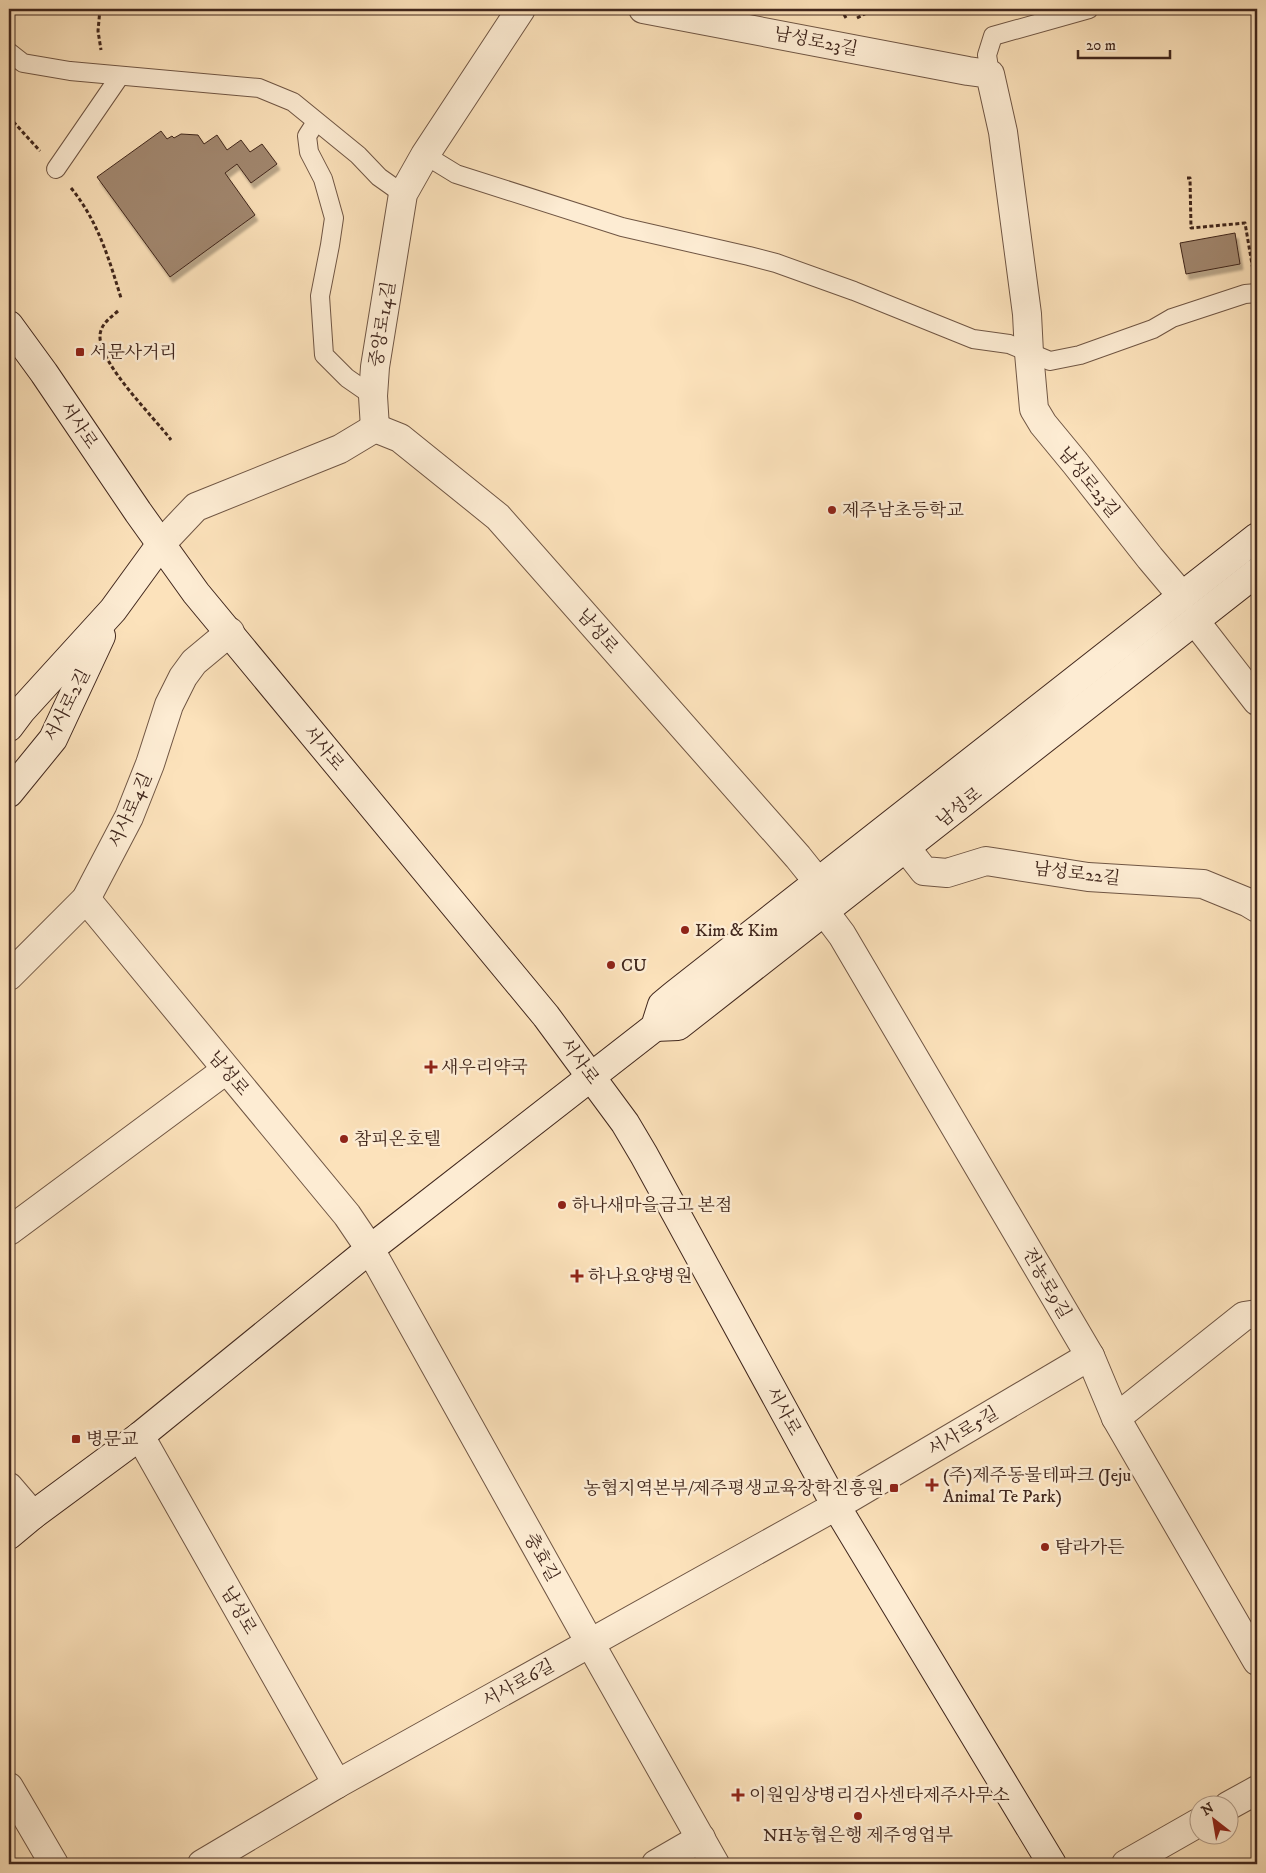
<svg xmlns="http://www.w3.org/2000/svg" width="1266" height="1873" font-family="'IM FELL DW Pica','Noto Serif KR',serif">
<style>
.building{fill:#a2886f;stroke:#41271d;filter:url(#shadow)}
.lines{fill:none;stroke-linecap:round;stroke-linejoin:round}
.lane-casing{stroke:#705644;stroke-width:20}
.street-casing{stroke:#705644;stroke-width:30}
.secondary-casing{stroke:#41271d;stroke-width:30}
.path{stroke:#41271d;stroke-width:3;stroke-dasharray:4 2.5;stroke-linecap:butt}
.lane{stroke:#fdecd3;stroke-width:18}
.street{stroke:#fdecd3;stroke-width:28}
.secondary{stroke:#fdecd3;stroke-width:28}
.poi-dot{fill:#8f2418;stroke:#fdecd3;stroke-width:2}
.labels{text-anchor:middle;stroke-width:5;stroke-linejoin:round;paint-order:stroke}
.street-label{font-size:18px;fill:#41271d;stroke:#fdecd3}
.poi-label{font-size:18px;fill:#41271d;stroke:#fdecd3;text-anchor:start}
</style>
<defs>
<filter id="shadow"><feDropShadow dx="3" dy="5.5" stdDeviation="1" flood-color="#0004"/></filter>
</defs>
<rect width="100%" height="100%" fill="#fce2bb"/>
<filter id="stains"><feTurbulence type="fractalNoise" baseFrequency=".004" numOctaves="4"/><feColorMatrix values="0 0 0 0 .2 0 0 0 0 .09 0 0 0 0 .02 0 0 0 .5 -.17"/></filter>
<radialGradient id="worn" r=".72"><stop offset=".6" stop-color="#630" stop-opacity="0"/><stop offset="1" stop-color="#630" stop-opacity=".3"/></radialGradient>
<g class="building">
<polygon points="161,131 167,139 172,136 174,138 181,134 198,135 204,144 217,135 227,150 241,140 250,152 262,144 277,164 251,183 237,164 225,173 255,215 170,277 97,177"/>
<polygon points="1235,233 1240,264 1186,274 1180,243"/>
</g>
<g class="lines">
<defs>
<g id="lane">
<polyline points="9,52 23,63 70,71 259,88 293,102 358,155 379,177 403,194"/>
<polyline points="990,74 987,55 993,36 1089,9"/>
<polyline points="316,122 307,136 309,152 323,179 334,218 330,245 320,296 324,355 347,378 373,396"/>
<polyline points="425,155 456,174 622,227 749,256 776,263 854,291 973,339 1009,344 1050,361 1080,355 1153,329 1172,318 1245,294 1257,293"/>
<polyline points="56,169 120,76"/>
</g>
<g id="street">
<polyline points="643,9 968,71 990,74 1003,132 1027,314 1029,353 1034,409 1043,424 1076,464 1150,558 1182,596"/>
<polyline points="375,428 400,438 498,517 798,857 818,882"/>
<polyline points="375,428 373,396 375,367 403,194 425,155 521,9"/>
<polyline points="161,544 196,507 340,449 375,428"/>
<polyline points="1195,621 1257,701"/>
<polyline points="906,848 924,871 947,873 986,861 1088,877 1203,884 1247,902 1257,908"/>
<polyline points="86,899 347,1215 370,1249 590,1643 715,1864"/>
<polyline points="824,911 842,935 1090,1356 1116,1418 1257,1661"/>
<polyline points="9,976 86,899 129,817 150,764 169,705 183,677 194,662 230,632"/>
<polyline points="9,1231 226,1070"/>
<polyline points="1116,1418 1244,1316 1257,1314"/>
<polyline points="140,1436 337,1784"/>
<polyline points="9,1487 33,1515"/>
<polyline points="9,1787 54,1864"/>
<polyline points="1228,1806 1257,1790"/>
<polyline points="202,1864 337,1784 836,1506 1090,1356"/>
<polyline points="656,1864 701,1838"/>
<polyline points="1126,1864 1198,1823"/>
</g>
<g id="secondary">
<polyline points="9,325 44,373 138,512 196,593 546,1016 625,1123 644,1155 836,1506 1052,1864"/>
<polyline points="9,727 21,711 113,610 161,544"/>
<polyline points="9,793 53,739 101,636"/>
<polyline points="655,1027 678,1026 1257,572"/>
<polyline points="9,1535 33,1515 140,1436 370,1249 655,1027 662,1005 674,995 1257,537"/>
</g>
</defs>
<use href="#lane" class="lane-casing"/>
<use href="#street" class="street-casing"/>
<use href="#secondary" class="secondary-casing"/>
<g class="path">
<polyline points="100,9 98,31 101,50"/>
<polyline points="841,9 846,18"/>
<polyline points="857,18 874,9"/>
<polyline points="9,117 40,151"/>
<polyline points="1187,178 1190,178 1191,228 1245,223 1253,270"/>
<path d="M71 188C98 221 109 259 121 298"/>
<path d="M118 311C110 318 101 324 100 335 98 363 155 418 171 440"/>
</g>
<use href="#lane" class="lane"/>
<use href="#street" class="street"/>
<use href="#secondary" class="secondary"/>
</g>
<g class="poi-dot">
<rect x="75" y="347" width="10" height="10" rx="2.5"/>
<circle cx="832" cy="510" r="5"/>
<circle cx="685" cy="930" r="5"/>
<circle cx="611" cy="965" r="5"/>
<path d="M428.5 1059.5h5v5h5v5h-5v5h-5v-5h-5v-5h5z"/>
<circle cx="344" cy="1139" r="5"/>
<circle cx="562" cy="1205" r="5"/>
<path d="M574.5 1268.5h5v5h5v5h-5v5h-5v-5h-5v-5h5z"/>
<rect x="71" y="1434" width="10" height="10" rx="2.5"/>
<path d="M929.5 1477.5h5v5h5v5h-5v5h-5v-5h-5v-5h5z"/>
<rect x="889" y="1483" width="10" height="10" rx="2.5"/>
<circle cx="1045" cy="1547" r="5"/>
<path d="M735.5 1787.5h5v5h5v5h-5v5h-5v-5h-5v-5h5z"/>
<circle cx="858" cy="1816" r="5"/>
</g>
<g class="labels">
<g class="street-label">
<text transform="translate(816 41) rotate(11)" y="6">남성로23길</text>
<text transform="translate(382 324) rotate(-81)" y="6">중앙로14길</text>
<text transform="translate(79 425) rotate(56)" y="6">서사로</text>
<text transform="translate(1089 482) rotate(51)" y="6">남성로23길</text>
<text transform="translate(598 631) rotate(49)" y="6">남성로</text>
<text transform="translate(67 705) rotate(-63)" y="6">서사로2길</text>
<text transform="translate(324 748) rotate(50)" y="6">서사로</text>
<text transform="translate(959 807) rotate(-38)" y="6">남성로</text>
<text transform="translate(130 810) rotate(-66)" y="6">서사로4길</text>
<text transform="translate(1077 873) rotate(7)" y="6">남성로22길</text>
<text transform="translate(580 1061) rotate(54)" y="6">서사로</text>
<text transform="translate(229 1073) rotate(50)" y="6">남성로</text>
<text transform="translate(1047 1283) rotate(60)" y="6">전농로9길</text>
<text transform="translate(784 1411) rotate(61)" y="6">서사로</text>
<text transform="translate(963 1431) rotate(-31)" y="6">서사로5길</text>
<text transform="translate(542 1557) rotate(61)" y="6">충효길</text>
<text transform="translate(239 1610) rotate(60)" y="6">남성로</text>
<text transform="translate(518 1683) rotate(-29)" y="6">서사로6길</text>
</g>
<g class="poi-label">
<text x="90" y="358">서문사거리</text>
<text x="842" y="516">제주남초등학교</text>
<text x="695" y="936">Kim &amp; Kim</text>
<text x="621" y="971">CU</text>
<text x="441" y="1073">새우리약국</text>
<text x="354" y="1145">참피온호텔</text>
<text x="572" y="1211">하나새마을금고 본점</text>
<text x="588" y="1282">하나요양병원</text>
<text x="86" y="1445">병문교</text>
<text x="943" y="1481">(주)제주동물테파크 (Jeju<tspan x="943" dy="21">Animal Te Park)</tspan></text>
<text x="884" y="1494" text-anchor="end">농협지역본부/제주평생교육장학진흥원</text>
<text x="1055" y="1553">탐라가든</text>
<text x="749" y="1801">이원임상병리검사센타제주사무소</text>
<text x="858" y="1841" text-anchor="middle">NH농협은행 제주영업부</text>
</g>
</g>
<rect width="1266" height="1873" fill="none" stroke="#fce2bb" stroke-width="30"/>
<rect x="10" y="10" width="1246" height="1853" fill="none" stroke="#41271d" stroke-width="2.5"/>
<rect x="15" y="15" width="1236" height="1843" fill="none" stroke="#41271d"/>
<g transform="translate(1214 1820) rotate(329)"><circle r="24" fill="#fdecd3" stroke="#b29d8a"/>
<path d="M0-4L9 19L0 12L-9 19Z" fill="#8f2418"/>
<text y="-8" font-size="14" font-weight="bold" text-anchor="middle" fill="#41271d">N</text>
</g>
<path d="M1078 50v8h92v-8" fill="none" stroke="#41271d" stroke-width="2.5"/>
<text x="1086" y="50" font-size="15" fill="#41271d" stroke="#fdecd3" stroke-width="4" paint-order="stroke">20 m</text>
<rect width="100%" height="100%" filter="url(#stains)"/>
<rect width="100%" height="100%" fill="url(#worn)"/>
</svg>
